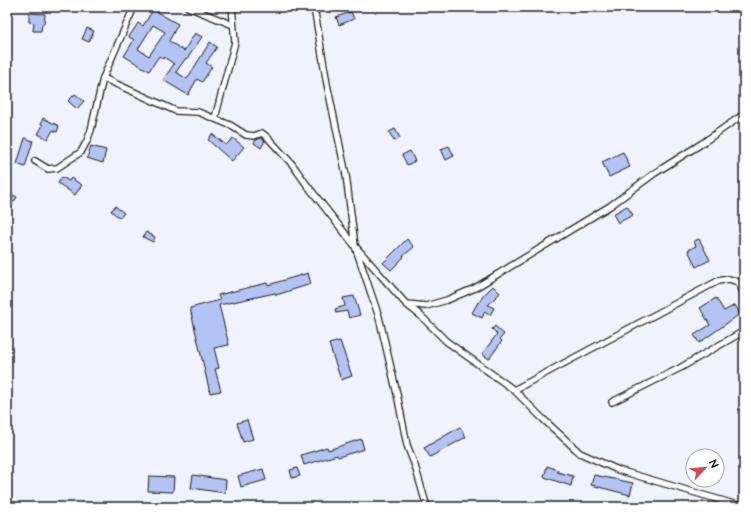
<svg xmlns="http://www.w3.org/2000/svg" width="751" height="514" font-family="'Architects Daughter',sans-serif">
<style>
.building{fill:#b3c3f3;stroke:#1c1c1c;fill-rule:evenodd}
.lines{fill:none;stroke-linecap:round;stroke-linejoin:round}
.street-casing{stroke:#1c1c1c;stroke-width:8}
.street{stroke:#fff;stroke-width:5.5}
</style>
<rect width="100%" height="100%" fill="#f0f3fd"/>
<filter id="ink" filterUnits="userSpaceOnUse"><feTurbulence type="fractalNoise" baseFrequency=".025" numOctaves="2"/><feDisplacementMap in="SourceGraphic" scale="8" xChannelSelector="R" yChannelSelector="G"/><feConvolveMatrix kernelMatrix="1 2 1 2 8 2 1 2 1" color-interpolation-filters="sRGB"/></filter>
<g filter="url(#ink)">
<g class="building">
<path d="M153 10 178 24 169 41 184 51 195 33 202 37 187 59 186 58 176 72 187 79 210 42 217 47 206 63 212 67 202 82 197 79 188 95 163 80 174 64 164 57 163 59 159 56 149 71 124 56 134 40 129 37 138 23 143 26ZM153 25 165 32 149 56 138 49Z"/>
<polygon points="351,12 354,19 339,25 336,17"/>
<polygon points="29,13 45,14 44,24 42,24 41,31 33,31 34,23 29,22"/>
<polygon points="87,28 94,31 89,42 82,39"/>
<polygon points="75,94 84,101 77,109 68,101"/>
<polygon points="43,118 59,126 57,132 53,130 48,139 38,134 43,125 41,124"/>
<polygon points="395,129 400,138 394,141 389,132"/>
<polygon points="212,134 226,145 233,138 244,147 232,161 208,140"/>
<polygon points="25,138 33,141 25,167 17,164"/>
<polygon points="261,138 265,141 261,148 254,143 256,140"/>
<polygon points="91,146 106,150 103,163 87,158"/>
<polygon points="449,146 454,156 446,160 441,149"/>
<polygon points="410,151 415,161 407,165 402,155"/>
<polygon points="623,152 630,167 609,177 602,162"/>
<polygon points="62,177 69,181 71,178 82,185 75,195 58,183"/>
<polygon points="7,192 17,197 14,202 7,199"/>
<polygon points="115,206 124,213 120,218 111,211"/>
<polygon points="627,206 633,215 618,223 613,214"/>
<polygon points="146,232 155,237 153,242 143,237"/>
<polygon points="407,239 414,247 403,256 404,257 391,270 383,263"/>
<polygon points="699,239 710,260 696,267 688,250 696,246 694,241"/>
<polygon points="308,273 311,284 276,295 275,293 219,305 229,345 214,348 219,368 215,369 221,391 210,393 190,308 220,300 218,295 267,283 268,285"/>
<polygon points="493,286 500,293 488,305 494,308 490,315 485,311 482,318 472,313 478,302 479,303 483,296"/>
<polygon points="354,296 360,315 349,318 347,311 336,313 335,309 345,306 343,298"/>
<polygon points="716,298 724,311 735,305 740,314 699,343 694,335 710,325 700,308"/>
<polygon points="495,326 504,334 500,339 502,341 489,359 482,354 497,334 492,329"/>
<polygon points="340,341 352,376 341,380 329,344"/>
<polygon points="247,420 253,439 243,442 237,423"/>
<polygon points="460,427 466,437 430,457 424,448"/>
<polygon points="361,439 364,449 338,457 337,455 304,465 301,455 327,447 328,450"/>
<polygon points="547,466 558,470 557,472 573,476 571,486 544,477"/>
<polygon points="297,468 300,476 292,478 290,470"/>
<polygon points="263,469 266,480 241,487 238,476"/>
<polygon points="193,475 226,480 225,493 191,488"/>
<polygon points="594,475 633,483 630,495 591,485"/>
<polygon points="149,476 174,477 173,492 148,491"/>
</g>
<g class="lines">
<defs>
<g id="street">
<polyline points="188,7 233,25"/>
<polyline points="314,7 327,84 346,175 355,246 379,317 397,394 407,445 415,466 427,507"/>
<polyline points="103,78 176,111 198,112 230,125 246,135 254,136 262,133 268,138 292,164 307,185 355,246 406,304 420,315 446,341 514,390 543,419 580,453 618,470 744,507"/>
<polyline points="215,118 235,42 232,7"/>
<polyline points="35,161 48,169 57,168 81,152 87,141 91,130 103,78 134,7"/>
<polyline points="407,304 426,306 447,300 475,288 610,206 655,173 701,144 744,114"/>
<polyline points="514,390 718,281 729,279 738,282 744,294"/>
<polyline points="612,402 680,368 744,331"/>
</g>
</defs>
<use href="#street" class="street-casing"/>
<use href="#street" class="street"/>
</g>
</g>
<rect width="751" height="514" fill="none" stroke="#fff" stroke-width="24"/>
<rect x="12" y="12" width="727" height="490" fill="none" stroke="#1c1c1c" stroke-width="1.5" filter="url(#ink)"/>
<g transform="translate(705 468) rotate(64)"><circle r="19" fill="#ffffff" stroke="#a4a4a4"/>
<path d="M0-3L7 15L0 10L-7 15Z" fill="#d1495b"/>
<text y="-6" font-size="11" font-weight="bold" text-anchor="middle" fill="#1c1c1c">N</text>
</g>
</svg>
